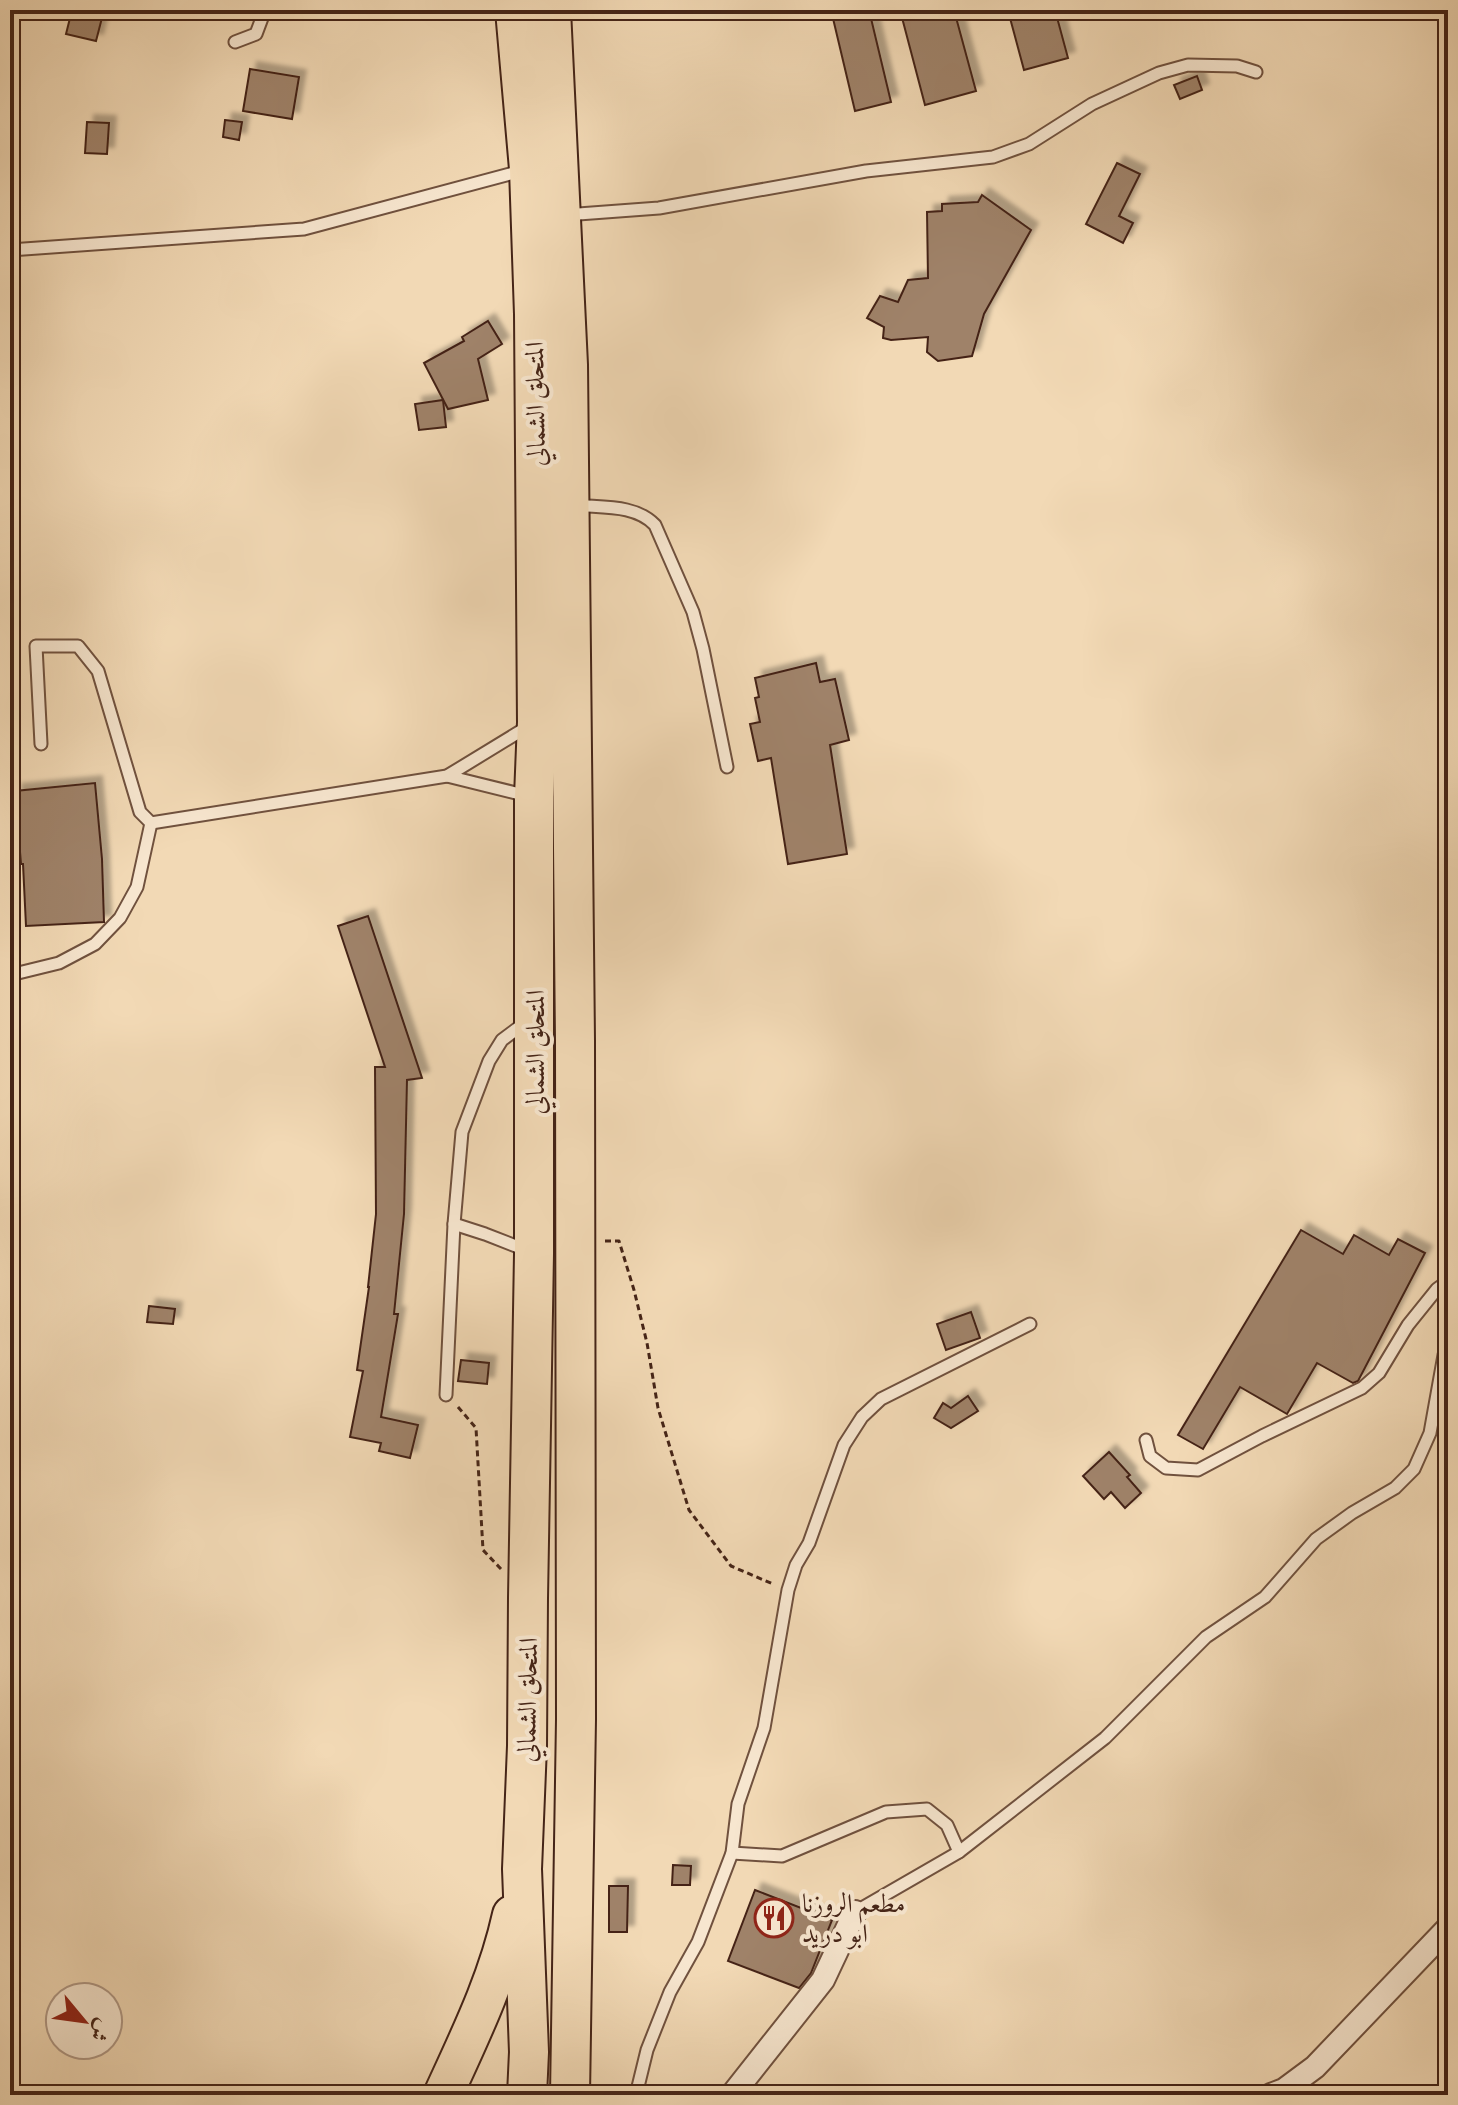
<svg xmlns="http://www.w3.org/2000/svg" width="1458" height="2105" font-family="'EB Garamond',Amiri,serif">
<style>
.building{fill:#9f8269;stroke:#452417;stroke-width:2;filter:url(#shadow)}
.lines{fill:none;stroke-linecap:round;stroke-linejoin:round}
.service-casing{stroke:#70513e;stroke-width:15}
.minor-casing{stroke:#70513e;stroke-width:26}
.trunk-casing{stroke:#452417;stroke-width:42}
.path{stroke:#452417;stroke-width:3;stroke-dasharray:6 4;stroke-linecap:butt}
.service{stroke:#f7e6cf;stroke-width:11}
.minor{stroke:#f7e6cf;stroke-width:22}
.trunk{stroke:#f2d9b5;stroke-width:38}
.labels{text-anchor:middle;stroke-width:8;stroke-linejoin:round;paint-order:stroke}
.street-label{font-size:26px;fill:#452417;stroke:#f7e6cf}
.poi-label{font-size:26px;fill:#452417;stroke:#f7e6cf;text-anchor:start}
</style>
<defs>
<filter id="shadow"><feDropShadow dx="7" dy="-7" stdDeviation="2" flood-color="#0004"/></filter>
</defs>
<rect width="100%" height="100%" fill="#f2d9b5"/>
<filter id="stains"><feTurbulence type="fractalNoise" baseFrequency=".0025" numOctaves="4"/><feColorMatrix values="0 0 0 0 .2 0 0 0 0 .09 0 0 0 0 .02 0 0 0 .5 -.17"/></filter>
<radialGradient id="worn" r=".72"><stop offset=".6" stop-color="#630" stop-opacity="0"/><stop offset="1" stop-color="#630" stop-opacity=".3"/></radialGradient>
<g class="building">
<polygon points="72,10 104,10 96,41 66,34"/>
<polygon points="831,10 869,10 891,102 855,111"/>
<polygon points="900,10 954,10 976,91 925,105"/>
<polygon points="1041,10 1055,10 1068,58 1024,70 1010,18"/>
<polygon points="250,69 299,77 292,119 243,111"/>
<polygon points="1197,76 1202,90 1180,99 1174,85"/>
<polygon points="225,120 242,122 239,140 223,137"/>
<polygon points="87,122 109,123 107,154 85,153"/>
<polygon points="1117,163 1140,174 1119,216 1133,223 1123,243 1086,224"/>
<polygon points="982,195 1031,230 984,314 972,356 938,361 927,352 928,337 891,340 883,338 884,327 867,318 880,296 898,302 908,280 928,278 927,212 942,211 942,204 978,202"/>
<polygon points="488,321 502,344 478,359 488,400 448,409 424,363 464,341 462,337"/>
<polygon points="443,400 446,427 419,430 415,404"/>
<polygon points="816,663 820,682 835,679 849,740 830,745 847,854 788,864 771,758 758,761 750,724 760,722 755,698 759,697 755,678"/>
<polygon points="95,783 102,859 104,922 26,926 23,864 21,864 15,791"/>
<polygon points="368,916 422,1078 407,1080 404,1214 394,1314 398,1314 381,1417 418,1425 410,1458 379,1451 381,1443 350,1437 363,1371 357,1370 369,1287 368,1287 376,1214 375,1067 385,1067 338,926"/>
<polygon points="1301,1230 1343,1254 1354,1235 1389,1255 1398,1239 1425,1253 1358,1381 1353,1383 1317,1363 1287,1414 1240,1387 1203,1449 1178,1435"/>
<polygon points="149,1306 175,1309 173,1324 147,1322"/>
<polygon points="971,1312 980,1338 946,1350 937,1324"/>
<polygon points="461,1360 489,1363 487,1384 458,1381"/>
<polygon points="968,1396 978,1411 951,1428 934,1418 943,1403 951,1408"/>
<polygon points="1109,1452 1130,1475 1127,1477 1141,1493 1125,1508 1111,1492 1104,1499 1083,1476"/>
<polygon points="673,1865 691,1866 690,1885 672,1885"/>
<polygon points="609,1886 628,1886 627,1932 609,1932"/>
<polygon points="755,1890 832,1920 811,1973 799,1988 728,1961"/>
</g>
<g class="lines">
<defs>
<g id="service">
<polyline points="235,42 256,34 265,10"/>
<polyline points="565,215 659,208 866,171 993,157 1029,144 1092,104 1159,73 1188,65 1237,66 1256,72"/>
<polyline points="10,250 304,229 525,170"/>
<path d="M574 505C601 508 635 504 655 525L693 612 703 649 727 767"/>
<polyline points="41,744 36,646 78,646 98,671 140,812 151,823"/>
<polyline points="447,776 528,796"/>
<polyline points="151,823 447,776 529,726"/>
<polyline points="10,975 59,963 95,944 120,918 137,887 151,823"/>
<polyline points="454,1224 485,1234 526,1250"/>
<polyline points="446,1395 454,1224 462,1132 489,1061 502,1040 526,1022"/>
<polyline points="1146,1440 1150,1456 1166,1468 1198,1470 1262,1436 1362,1388 1379,1373 1408,1325 1437,1289 1448,1281"/>
<polyline points="732,1853 782,1856 886,1812 927,1809 947,1825 959,1852"/>
<polyline points="855,1912 959,1852 1105,1738 1206,1637 1265,1597 1316,1539 1352,1513 1395,1488 1414,1469 1430,1433 1444,1355 1448,1344"/>
<polyline points="636,2095 647,2050 670,1992 698,1942 732,1853 738,1804 764,1728 788,1590 796,1565 809,1543 844,1445 862,1417 881,1399 1030,1324"/>
</g>
<g id="minor">
<polyline points="732,2095 823,1980 855,1912"/>
<polyline points="1271,2095 1284,2090 1315,2067 1448,1928"/>
</g>
<g id="trunk">
<polyline points="515,10 529,169 534,314 537,722 534,797 534,1254 528,1598 527,1746 522,1869 529,2052 527,2095"/>
<polyline points="551,10 568,365 575,1041 576,1719 570,2095"/>
<path d="M443 2095C470 2036 498 1979 512 1915"/>
</g>
</defs>
<use href="#service" class="service-casing"/>
<use href="#minor" class="minor-casing"/>
<use href="#trunk" class="trunk-casing"/>
<g class="path">
<polyline points="605,1241 619,1241 634,1290 647,1343 658,1408 689,1510 731,1566 773,1584"/>
<polyline points="458,1407 476,1428 483,1550 501,1569"/>
</g>
<use href="#service" class="service"/>
<use href="#minor" class="minor"/>
<use href="#trunk" class="trunk"/>
</g>
<defs>
<symbol id="restaurant-ring" viewBox="-11 -11 22 22"><circle r="9.5" fill="#f7e6cf" stroke="#8f2418" stroke-width="1.5"/><path d="M-5-6h1v4h1v-4h1v4h1v-4h1v5L-1.5 .5V6h-2V.5L-5-1ZM5-6V6H3V1.5H1.5Q1.5-4 5-6Z" fill="#8f2418"/></symbol>
</defs>
<g fill-rule="evenodd">
<use href="#restaurant-ring" x="752" y="1896" width="44" height="44"/>
</g>
<g class="labels">
<g class="street-label">
<text transform="translate(535 404) rotate(-91)" y="9">المتحلق الشمالي</text>
<text transform="translate(535 1052) rotate(-90)" y="9">المتحلق الشمالي</text>
<text transform="translate(527 1700) rotate(-89)" y="9">المتحلق الشمالي</text>
</g>
<g class="poi-label">
<text x="802" y="1912">مطعم الروزنا<tspan x="802" dy="30">ابو دريد</tspan></text>
</g>
</g>
<rect width="1458" height="2105" fill="none" stroke="#f2d9b5" stroke-width="40"/>
<rect x="12" y="12" width="1434" height="2081" fill="none" stroke="#452417" stroke-width="4"/>
<rect x="20" y="20" width="1418" height="2065" fill="none" stroke="#452417" stroke-width="2"/>
<g transform="translate(84 2021) rotate(119)"><circle r="38" fill="#f7e6cf" stroke="#b09885" stroke-width="2"/>
<path d="M0-6L14 30L0 20L-14 30Z" fill="#8f2418"/>
<text y="-12" font-size="22" font-weight="bold" text-anchor="middle" fill="#452417">ش</text>
</g>
<rect width="100%" height="100%" filter="url(#stains)"/>
<rect width="100%" height="100%" fill="url(#worn)"/>
</svg>
